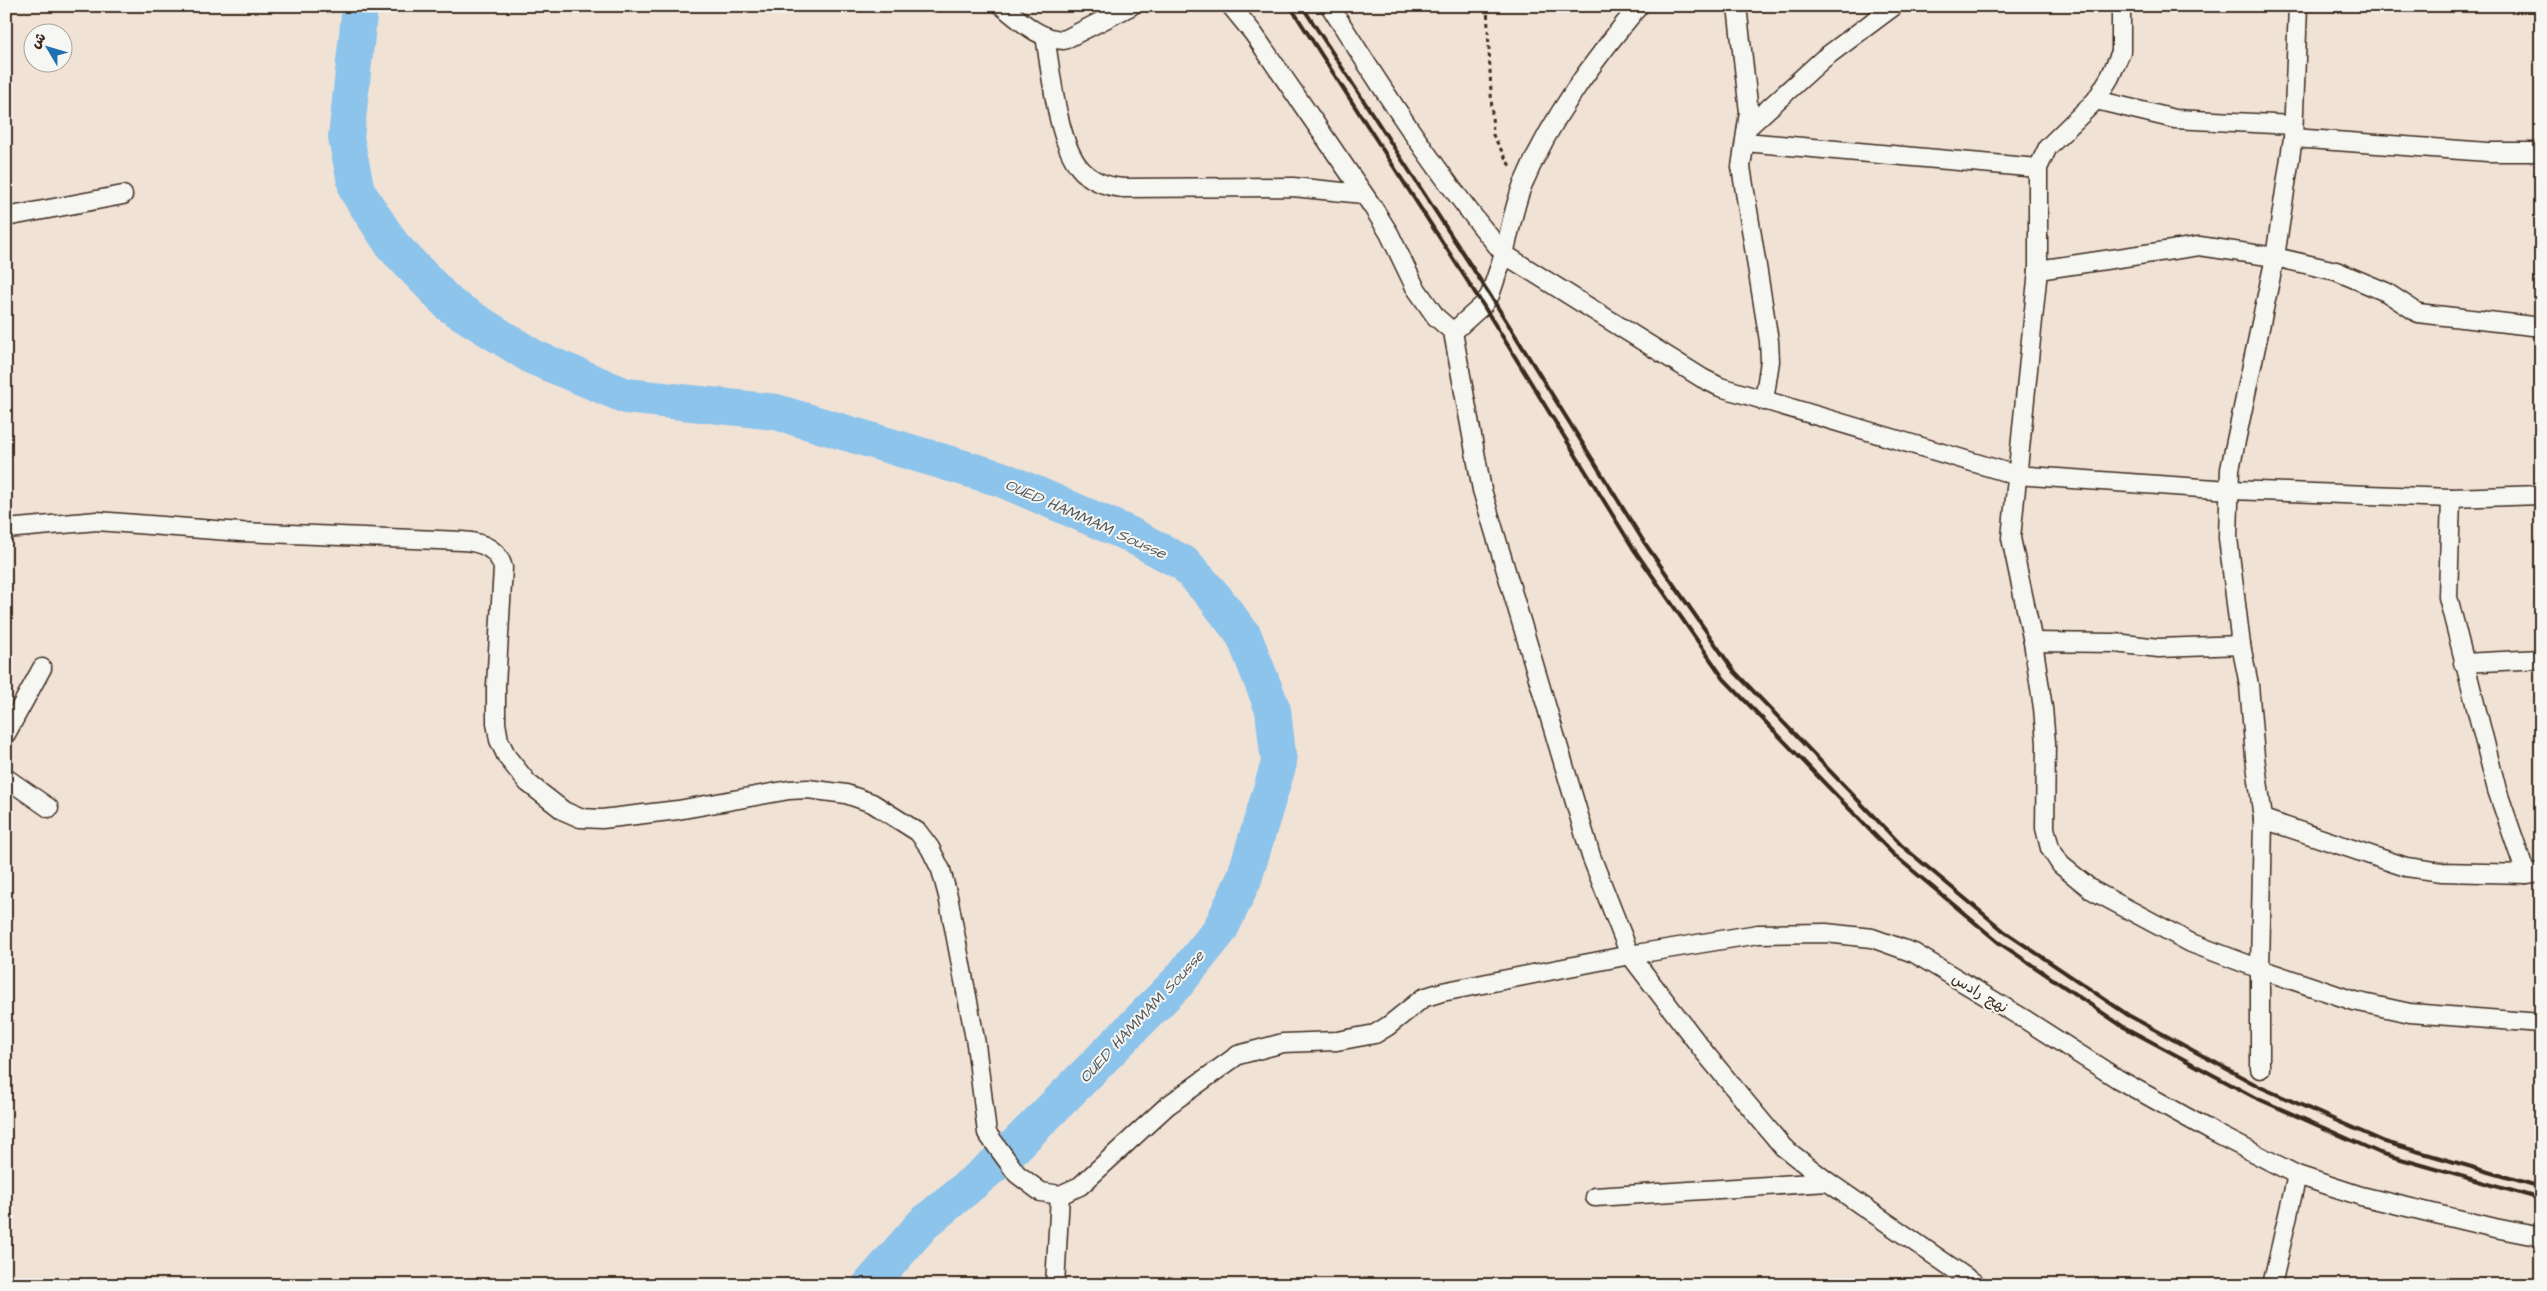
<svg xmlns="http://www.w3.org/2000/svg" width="2547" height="1291" font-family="'Architects Daughter','Playpen Sans Arabic',sans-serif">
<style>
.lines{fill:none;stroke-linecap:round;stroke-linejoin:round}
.river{stroke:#8dc4eb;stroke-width:36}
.minor-casing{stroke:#3b2a1e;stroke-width:21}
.path{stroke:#3b2a1e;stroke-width:3;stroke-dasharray:4 4;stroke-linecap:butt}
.minor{stroke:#f6f6f2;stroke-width:18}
.rail{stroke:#3b2a1e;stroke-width:4}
.labels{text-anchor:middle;stroke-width:4;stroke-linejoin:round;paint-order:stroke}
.street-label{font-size:15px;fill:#3b2a1e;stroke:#f6f6f2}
.water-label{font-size:16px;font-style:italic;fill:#54585c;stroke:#f6f6f2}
</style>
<rect width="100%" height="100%" fill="#f1e2d6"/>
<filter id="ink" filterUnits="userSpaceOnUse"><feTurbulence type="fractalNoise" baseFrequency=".02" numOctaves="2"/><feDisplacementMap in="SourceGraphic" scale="10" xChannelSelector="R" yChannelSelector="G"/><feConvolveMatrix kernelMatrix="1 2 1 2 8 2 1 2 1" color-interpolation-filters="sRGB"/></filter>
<g filter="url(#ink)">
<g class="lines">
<polyline class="river" points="360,6 346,138 357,191 393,246 450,305 533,357 626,396 776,412 1001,479 1131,535 1185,564 1216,599 1244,636 1273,710 1279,763 1244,879 1220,930 1178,982 1004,1157 923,1224 870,1285"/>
<defs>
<g id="minor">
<path d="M1002 6C1020 20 1039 40 1064 40L1131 6"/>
<polyline points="1231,6 1253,33 1372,206 1389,233 1415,287 1436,317 1453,332 1482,490 1591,856 1630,955 1705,1053 1783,1147 1828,1182 1977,1285"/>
<path d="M1330 6C1384 92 1439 177 1504 254L1490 295 1483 305 1453 332"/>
<path d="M1639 6C1593 61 1551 118 1523 184 1514 206 1510 231 1504 254L1702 378 1720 387 2016 475 2230 490 2451 498 2541 495"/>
<polyline points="1737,6 1749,112 1741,167 1769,341 1770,361 1764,401"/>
<polyline points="2121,6 2121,52 2110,77 2096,100 2048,147 2038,168 2038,270 2011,538 2033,642 2043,708 2046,743 2045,828 2050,848 2061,865 2092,890 2191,943 2260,969 2260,1069"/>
<polyline points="2298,6 2293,138 2275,257 2230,469 2228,538 2241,645 2249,685 2255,757 2263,819 2260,969 2354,1001 2410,1013 2541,1023"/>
<path d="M1045 36C1051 71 1057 140 1079 167 1090 181 1105 186 1123 188L1293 187 1363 194"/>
<polyline points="2096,100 2175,119 2293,125"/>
<polyline points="1747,128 1823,59 1894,6"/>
<polyline points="2293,138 2488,152 2541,152"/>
<polyline points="1745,142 2038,168"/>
<polyline points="6,217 123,195"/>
<polyline points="2038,270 2199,246 2275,257 2336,271 2386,292 2418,313 2541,327"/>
<polyline points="2451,498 2448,597 2497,790 2526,874"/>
<path d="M6 529 97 521 241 532 462 541C481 542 498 548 503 568L496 685V723L499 740 507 757 528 783 564 811 580 818 602 819 678 810 789 790 808 789 846 794 872 803 918 832 930 848 941 870 948 896 976 1044 987 1133 1017 1174 1041 1192 1060 1195 1080 1186 1167 1106 1238 1055 1283 1043 1337 1041 1375 1034 1388 1026 1423 998 1442 992 1630 955 1758 934 1826 933 1872 938 1914 953 2026 1020 2118 1079 2213 1132 2297 1175 2361 1196 2495 1228 2541 1237"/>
<polyline points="2033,642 2115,643 2159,648 2241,645"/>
<polyline points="2463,663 2541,659"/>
<polyline points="6,734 42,668"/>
<polyline points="6,778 49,808"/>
<polyline points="2263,819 2406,867 2442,872 2526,874 2541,872"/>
<polyline points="1595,1197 1828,1182"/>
<polyline points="1055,1285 1060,1195"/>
<polyline points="2272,1285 2297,1175"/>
</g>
</defs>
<use href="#minor" class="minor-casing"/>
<polyline class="path" points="1487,6 1493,135 1511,168"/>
<use href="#minor" class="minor"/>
<g class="rail">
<polyline points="1290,6 1483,305 1633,548 1724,679 1893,854 1998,942 2122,1026 2254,1097 2380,1153 2541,1199"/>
<polyline points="1302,6 1490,295 1644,542 1734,671 1901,845 2005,932 2128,1015 2260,1087 2385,1142 2541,1187"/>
</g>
</g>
</g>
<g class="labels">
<g class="street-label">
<text transform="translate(1980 993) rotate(31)" y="5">نهج رادس</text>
</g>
<g class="water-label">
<text transform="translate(1086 518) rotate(24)" y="6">OUED HAMMAM Sousse</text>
<text transform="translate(1141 1016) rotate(-47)" y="6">OUED HAMMAM Sousse</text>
</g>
</g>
<rect width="2547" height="1291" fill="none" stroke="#f6f6f2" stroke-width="25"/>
<rect x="12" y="12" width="2522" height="1266" fill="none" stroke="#3b2a1e" stroke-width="2" filter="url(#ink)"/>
<g transform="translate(48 48) rotate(308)"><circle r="24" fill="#f6f6f2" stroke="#aba49d"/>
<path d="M0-4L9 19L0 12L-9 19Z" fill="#1f6fb2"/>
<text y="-8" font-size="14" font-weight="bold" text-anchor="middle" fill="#3b2a1e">ش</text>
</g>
</svg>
